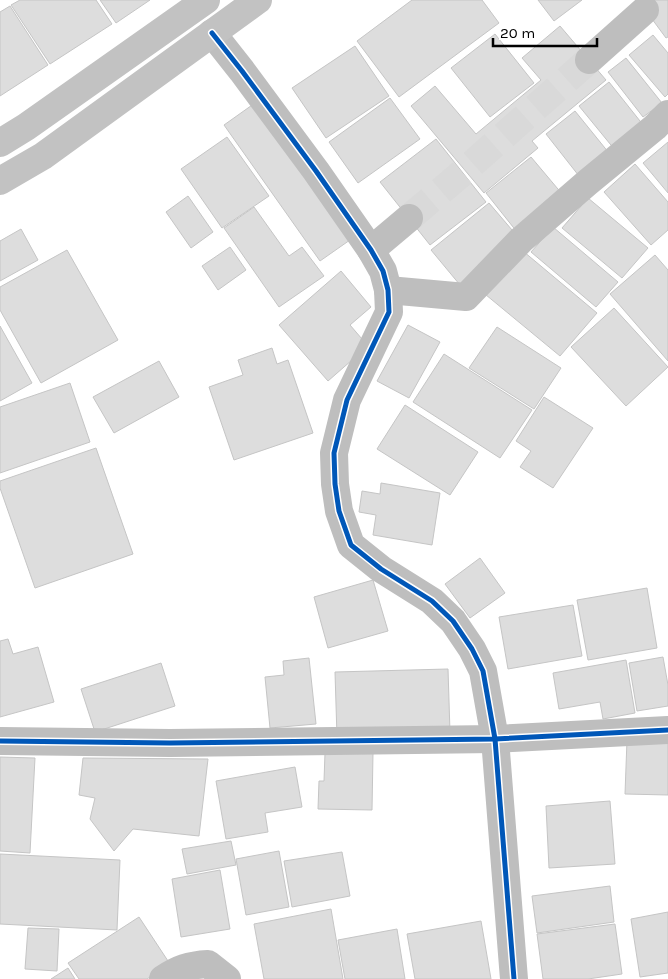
<svg xmlns="http://www.w3.org/2000/svg" width="668" height="979" font-family="Karla,sans-serif">
<style>
.building{fill:#ddd;stroke:#c5c5c5}
.lines{fill:none;stroke-linecap:round;stroke-linejoin:round}
.street-tunnel{stroke:#d9d9d9;stroke-width:28;stroke-dasharray:28 14;stroke-linecap:butt}
.street{stroke:#bebebe;stroke-width:28}
.secondary{stroke:#c2c2c2;stroke-width:28}
.cycleway-casing{stroke:#fff;stroke-width:8}
.cycleway{stroke:#0057b8;stroke-width:5}
</style>
<rect width="100%" height="100%" fill="#fff"/>
<g class="building">
<polygon points="20,0 96,0 112,24 50,64 11,5"/>
<polygon points="100,0 150,0 116,23"/>
<polygon points="412,0 482,0 499,23 399,97 357,41"/>
<polygon points="538,0 582,0 554,21"/>
<polygon points="638,0 668,0 668,37 666,38"/>
<polygon points="10,6 48,65 0,96 0,12"/>
<polygon points="560,26 606,80 532,141 538,148 484,193 411,106 435,86 476,134 541,80 522,58"/>
<polygon points="495,34 534,83 490,117 451,68"/>
<polygon points="653,35 668,53 668,94 665,97 629,55"/>
<polygon points="355,46 389,96 326,138 292,88"/>
<polygon points="626,58 662,103 643,117 608,72"/>
<polygon points="609,82 644,126 615,150 579,106"/>
<polygon points="390,98 420,139 358,183 329,142"/>
<polygon points="255,103 350,240 320,261 224,125"/>
<polygon points="575,111 609,153 579,176 546,134"/>
<polygon points="227,137 269,196 222,228 181,169"/>
<polygon points="436,139 486,202 430,245 380,182"/>
<polygon points="668,142 668,193 643,163"/>
<polygon points="531,157 563,195 517,232 486,193"/>
<polygon points="635,164 668,202 668,230 651,245 604,192"/>
<polygon points="188,196 213,232 191,248 166,212"/>
<polygon points="588,198 648,248 622,278 562,228"/>
<polygon points="489,203 518,237 460,285 431,250"/>
<polygon points="254,207 289,256 302,247 324,276 279,307 224,228"/>
<polygon points="553,227 618,282 596,307 531,252"/>
<polygon points="21,229 38,260 0,281 0,241"/>
<polygon points="517,246 597,313 560,356 480,290"/>
<polygon points="230,247 246,270 218,290 202,266"/>
<polygon points="67,250 118,340 41,383 0,310 0,287"/>
<polygon points="655,255 668,270 668,361 610,294"/>
<polygon points="341,271 371,307 350,325 368,346 328,381 279,325"/>
<polygon points="614,308 668,367 626,406 571,347"/>
<polygon points="408,325 440,342 409,398 377,381"/>
<polygon points="0,326 32,383 0,401"/>
<polygon points="497,327 561,368 534,409 469,368"/>
<polygon points="272,348 277,364 288,360 313,433 234,460 209,387 243,375 238,360"/>
<polygon points="444,354 532,410 500,458 413,402"/>
<polygon points="159,361 179,397 114,433 93,397"/>
<polygon points="70,383 90,442 0,473 0,407"/>
<polygon points="544,397 593,428 553,488 520,467 531,451 516,441"/>
<polygon points="405,405 478,452 450,495 377,449"/>
<polygon points="96,448 133,554 35,588 0,488 0,481"/>
<polygon points="381,483 440,493 432,545 373,535 376,515 359,512 362,491 380,494"/>
<polygon points="480,558 505,593 470,618 445,584"/>
<polygon points="373,580 388,631 328,648 314,597"/>
<polygon points="647,588 657,648 588,660 577,600"/>
<polygon points="573,605 582,656 508,669 499,617"/>
<polygon points="8,639 13,654 38,647 54,702 0,717 0,641"/>
<polygon points="663,657 668,685 668,706 637,711 629,663"/>
<polygon points="309,658 316,724 270,728 265,677 284,675 283,661"/>
<polygon points="626,660 635,713 603,719 600,702 559,709 553,673"/>
<polygon points="161,663 175,706 95,732 81,689"/>
<polygon points="448,669 450,733 337,737 335,672"/>
<polygon points="627,740 668,741 668,795 625,794"/>
<polygon points="325,753 373,753 372,810 318,809 319,781 324,781"/>
<polygon points="0,757 35,758 30,853 0,851"/>
<polygon points="83,758 208,759 199,836 133,829 114,851 90,819 95,798 79,795"/>
<polygon points="295,767 302,807 265,813 268,832 226,839 216,781"/>
<polygon points="610,801 615,864 549,868 546,806"/>
<polygon points="231,841 236,865 187,874 182,849"/>
<polygon points="279,851 289,907 246,915 236,859"/>
<polygon points="342,852 350,896 292,907 284,861"/>
<polygon points="0,854 120,860 117,930 0,924"/>
<polygon points="220,870 230,929 181,937 172,879"/>
<polygon points="610,886 614,922 537,933 532,896"/>
<polygon points="331,909 343,979 264,979 254,924"/>
<polygon points="668,912 668,973 640,977 631,919"/>
<polygon points="139,917 170,964 147,979 79,979 68,963"/>
<polygon points="481,921 491,979 415,979 407,934"/>
<polygon points="615,924 622,974 588,979 543,979 537,934"/>
<polygon points="28,928 59,929 57,971 25,969"/>
<polygon points="397,929 405,979 345,979 338,940"/>
<polygon points="68,968 75,979 51,979"/>
</g>
<g class="lines">
<polyline class="street-tunnel" points="409,218 462,173 589,60"/>
<g class="street">
<polyline points="212,33 242,71 316,171 371,250 383,271 388,290 389,312 347,400 334,453 335,484 339,511 351,545 381,569 432,601 453,621 472,649 483,671 495,739 514,979"/>
<polyline points="589,60 645,10"/>
<polyline points="371,250 409,218"/>
<polyline points="388,290 466,297 521,240 588,182 655,127 668,114"/>
<polyline points="0,741 170,743 495,739 668,730"/>
<path d="M163 979C178 969 189 965 208 964L227 979"/>
</g>
<g class="secondary">
<polyline points="0,143 26,127 206,0"/>
<polyline points="0,181 43,156 258,0"/>
</g>
<defs>
<g id="cycleway">
<polyline points="212,33 242,71 316,171 371,250 383,271 388,290 389,312 347,400 334,453 335,484 339,511 351,545 381,569 432,601 453,621 472,649 483,671 495,739 514,979"/>
<polyline points="0,741 170,743 495,739 668,730"/>
</g>
</defs>
<use href="#cycleway" class="cycleway-casing"/>
<use href="#cycleway" class="cycleway"/>
</g>
<path d="M493 38v8h104v-8" fill="none" stroke="#000000" stroke-width="2.5"/>
<text x="500" y="38" font-size="15" fill="#000000" stroke="#ffffff" stroke-width="4" paint-order="stroke">20 m</text>
</svg>
